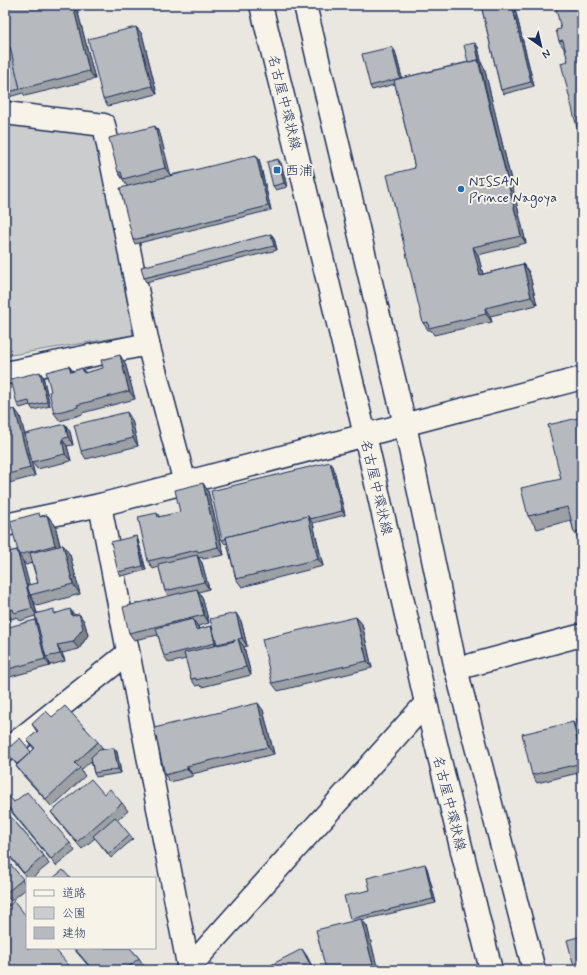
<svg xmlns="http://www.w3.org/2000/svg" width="587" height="975" font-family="Mynerve,'Klee One',sans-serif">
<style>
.green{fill:#cbcccd;stroke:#737e96}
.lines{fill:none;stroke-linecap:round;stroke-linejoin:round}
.street-casing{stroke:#1b2f5e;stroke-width:25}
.secondary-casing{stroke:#1b2f5e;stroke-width:25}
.primary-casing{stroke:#1b2f5e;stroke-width:25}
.street{stroke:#f7f3e8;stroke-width:22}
.secondary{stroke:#f7f3e8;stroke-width:22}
.primary{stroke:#f7f3e8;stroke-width:22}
.wall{fill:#9da0a4;stroke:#1b2f5e;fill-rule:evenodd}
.shaded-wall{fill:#7f8286;stroke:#1b2f5e}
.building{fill:#b6babf;stroke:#1b2f5e}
.poi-dot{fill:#1f6fb2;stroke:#f7f3e8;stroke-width:1.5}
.labels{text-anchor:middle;stroke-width:4;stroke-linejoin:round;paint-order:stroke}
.street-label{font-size:14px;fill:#1b2f5e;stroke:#f7f3e8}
.poi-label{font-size:14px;fill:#1b2f5e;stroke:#f7f3e8;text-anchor:start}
</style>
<rect width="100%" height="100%" fill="#eae7e0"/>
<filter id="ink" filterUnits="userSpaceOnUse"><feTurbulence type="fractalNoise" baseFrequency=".025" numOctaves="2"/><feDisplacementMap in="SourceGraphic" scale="8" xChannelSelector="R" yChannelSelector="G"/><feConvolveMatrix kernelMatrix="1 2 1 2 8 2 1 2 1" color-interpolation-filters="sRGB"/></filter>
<g filter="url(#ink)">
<polygon class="green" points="5,123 98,136 133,335 5,356"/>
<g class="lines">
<defs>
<g id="street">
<polyline points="5,113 104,125 148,344 185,483"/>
<polyline points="5,373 148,344"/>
<polyline points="100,505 189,970"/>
<polyline points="5,525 100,505 582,378"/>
<polyline points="456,669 582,635"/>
<polyline points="5,751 128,653"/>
</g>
<polyline id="secondary" points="187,970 426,703"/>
<g id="primary">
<polyline points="261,5 365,435 426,703 491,970"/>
<polyline points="305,5 405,425 456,669 534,970"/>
</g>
</defs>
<use href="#street" class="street-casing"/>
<use href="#secondary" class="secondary-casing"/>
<use href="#primary" class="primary-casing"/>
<use href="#street" class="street"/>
<use href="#secondary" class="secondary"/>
<use href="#primary" class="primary"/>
</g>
<g class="wall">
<polygon points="76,5 95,79 25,96 23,93 5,98 5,49 10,47"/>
<polygon points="481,5 514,5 534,86 504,94 501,90"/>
<polygon points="582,5 568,61 565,50 559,41"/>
<polygon points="136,27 142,34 157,94 108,106 103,99"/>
<polygon points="475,43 478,47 482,65 484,67 526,243 478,255 483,274 523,264 529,272 537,305 490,316 492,322 434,335 431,330 428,330 423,323 415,168 395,84 372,90 370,86 395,51 402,78 468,62"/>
<polygon points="155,126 160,134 170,175 259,159 271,210 135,244 133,240 127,186 118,172"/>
<polygon points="281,163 287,187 276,190 273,186"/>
<polygon points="271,234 274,238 277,250 146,282 144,278"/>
<polygon points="125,363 135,399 82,413 83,414 60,421 54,413 69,366 73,371 82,368 86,373"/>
<polygon points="43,376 50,406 33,410 30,405 20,408 17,404"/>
<polygon points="5,411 20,416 35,476 9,483 5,477"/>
<polygon points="582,417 582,543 574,532 571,520 537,529 528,516 561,479"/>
<polygon points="132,420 138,446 86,459 81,451"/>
<polygon points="65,424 70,432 73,445 67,446 71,461 37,469 32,462"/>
<polygon points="333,466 345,515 313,523 323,566 242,587 236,579 227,543 225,544 222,540"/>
<polygon points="208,491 224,555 203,559 202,557 199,558 202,563 209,589 199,592 202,597 209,623 198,626 199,629 211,626 213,629 241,621 247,646 244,647 251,675 202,687 200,685 196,686 191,679 186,659 169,663 164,656 158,635 134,640 129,633 168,596 165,591 159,567 153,569 148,561 157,513 160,517 180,512"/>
<path d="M47 515 55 525 60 545H63L70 555 80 594 37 606 33 600 37 613H56L74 615 79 614 84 621 88 635 79 649 62 653 65 661 51 665 49 662 50 666 6 678 5 676V628L37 623 35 616 20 621 17 617 12 619 9 615 11 621 5 623V553L17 550 41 516ZM23 561 26 565 32 563 38 583 29 585Z"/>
<polygon points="136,536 138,540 146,570 121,576 118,572"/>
<polygon points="356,617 362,624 372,668 278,691 272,683"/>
<polygon points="263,710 274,754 192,774 193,776 170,782 165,775"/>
<polygon points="52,717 98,742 103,749 114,748 117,752 121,773 96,777 94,773 91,761 81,770 85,776 52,807 21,773 16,766 17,765 5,751 31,752 34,749 27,740 37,732 32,724"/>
<polygon points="578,730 582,746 582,772 537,783 532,775"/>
<polygon points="104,794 122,803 128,811 117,820 133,839 111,858 95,838 82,849 57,820 51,812"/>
<polygon points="14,802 70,843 75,851 56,866 9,809 5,804"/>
<polygon points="5,810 44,856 49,864 32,878 27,878 5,851"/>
<polygon points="5,858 27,886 27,888 11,901 5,894"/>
<polygon points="427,868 436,903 362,920 367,926 377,968 384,966 387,970 326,970 352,921 350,919 370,890"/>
<polygon points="5,898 9,905 5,908"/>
<polygon points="73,948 130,948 139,958 144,966 139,970 92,970"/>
</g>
<g class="shaded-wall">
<polygon points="73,5 76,5 95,79 89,71"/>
<polygon points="512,5 514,5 534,86 531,82"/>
<polygon points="136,27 142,34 157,94 152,86"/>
<polygon points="475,43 478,47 482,65 484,67 526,243 521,236"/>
<polygon points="392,47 395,51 403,82 400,78"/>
<polygon points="155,126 160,134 171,176 165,168"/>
<polygon points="256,155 259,159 271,210 268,206"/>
<polygon points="278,159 281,163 287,187 284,183"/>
<polygon points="271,234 274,238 277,250 274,246"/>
<polygon points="473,247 478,255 485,282 480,275"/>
<polygon points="523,264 529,272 537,305 531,297"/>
<polygon points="485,308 490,316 492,322 486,314"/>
<polygon points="120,355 125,363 135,399 129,391"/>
<polygon points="69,366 74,373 71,372"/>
<polygon points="40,372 43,376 50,406 47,402"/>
<polygon points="15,409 20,416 35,476 30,468"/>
<polygon points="127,412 132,420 138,446 133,438"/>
<polygon points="65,424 70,432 73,445 68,437"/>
<polygon points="62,439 67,446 71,461 65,454"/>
<polygon points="330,462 333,466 345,515 342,511"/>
<polygon points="203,483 208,491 224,555 218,547"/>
<polygon points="47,515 55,525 62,555 55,545"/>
<polygon points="308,516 313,524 323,566 318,559"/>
<polygon points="136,536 138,540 146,570 143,566"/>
<polygon points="63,545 70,555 80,594 73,584"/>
<polygon points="17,550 19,555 23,561 32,595 30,595 33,600 37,616 32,608"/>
<polygon points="197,555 202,563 209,589 204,582"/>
<polygon points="197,589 202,597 209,623 204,615"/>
<polygon points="5,600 6,611 9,615 11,621 5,614"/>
<polygon points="70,609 76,617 72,616"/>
<polygon points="236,613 241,621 247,646 242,638"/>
<polygon points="79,614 84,621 88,635 79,649 73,642"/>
<polygon points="356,617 362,624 372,668 367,661"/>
<polygon points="193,619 198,627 201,637 196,630"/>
<polygon points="35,620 40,627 46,657 49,662 50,666 45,659"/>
<polygon points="211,626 216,633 217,644 220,648 220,650 215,643"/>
<polygon points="238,639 244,647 251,675 246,667"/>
<polygon points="57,645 62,653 65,661 60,654"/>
<polygon points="258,703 263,710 274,754 268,747"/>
<polygon points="573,722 578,730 582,746 582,761"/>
<polygon points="114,748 117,752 121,773 118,769"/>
<polygon points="187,766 192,774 193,776 187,769"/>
<polygon points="425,864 427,868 436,903 433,899"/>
<polygon points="361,919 367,926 378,970 374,969"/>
<polygon points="302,949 307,956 314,970 313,970"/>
</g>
<g class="building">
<polygon points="5,5 73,5 89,71 20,89 5,29"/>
<polygon points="481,5 512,5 531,82 501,90"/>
<polygon points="555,5 582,5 582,148 561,63 568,61 563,40 559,41 556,30 561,29"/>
<polygon points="136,27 152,86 103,99 88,39"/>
<polygon points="475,43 479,61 478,60 468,62 464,45"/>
<polygon points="10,47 20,89 5,93 5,49"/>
<polygon points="392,47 400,78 370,86 362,54"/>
<polygon points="478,60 521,236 473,247 480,275 523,264 531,297 485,308 486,314 429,328 428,322 423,323 387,175 415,168 394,80"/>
<polygon points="155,126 165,168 123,179 121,172 118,172 109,138"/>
<polygon points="256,155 268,206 133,240 120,188"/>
<polygon points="278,159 284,183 273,186 267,162"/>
<polygon points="271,234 274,246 144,278 141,267"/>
<polygon points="120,355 129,391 77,405 78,407 54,413 49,392 51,391 46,372 69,366 71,372 82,368 84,373 103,368 101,360"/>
<polygon points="40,372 47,402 30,406 29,401 17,404 11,379"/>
<polygon points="15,409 30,468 5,475 5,411"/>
<polygon points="127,412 133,438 81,451 74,425"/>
<polygon points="582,417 582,530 574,532 568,507 528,516 521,488 561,479 548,425"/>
<polygon points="65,424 68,437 62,439 65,454 32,462 25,434"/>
<polygon points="330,462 342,511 310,519 308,516 226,537 226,539 222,540 211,491"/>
<polygon points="203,483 218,547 198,552 197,550 148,561 138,517 157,513 158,517 180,512 175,490"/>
<polygon points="39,513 40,517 47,515 55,545 19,555 10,521"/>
<polygon points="308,516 318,559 236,579 226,537"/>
<polygon points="136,536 143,566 118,572 111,542"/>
<polygon points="63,545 73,584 30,595 27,585 38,583 30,553"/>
<polygon points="17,550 32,608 14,613 13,609 6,611 5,606 5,553"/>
<polygon points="197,555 204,582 165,591 158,564"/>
<polygon points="197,589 204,615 129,633 123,607"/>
<polygon points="54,609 54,614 70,609 72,616 79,614 83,628 73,642 57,645 60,654 46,657 35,614"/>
<polygon points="236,613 242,638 238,639 246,667 196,680 196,678 191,679 184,653 235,641 235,640 217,644 210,619"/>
<polygon points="356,617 367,661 272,683 262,639"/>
<polygon points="193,619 196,630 211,626 215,643 164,656 156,628"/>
<polygon points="35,620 45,659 5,670 5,628"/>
<polygon points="258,703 268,747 187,766 187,769 165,775 154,728"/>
<polygon points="65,706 98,742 75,763 80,768 46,799 16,766 35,748 27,740 38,731 32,724 46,711 52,717"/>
<polygon points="582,717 582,741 576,719"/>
<polygon points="573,722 582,763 532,775 522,734"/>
<polygon points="20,738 31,752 17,764 5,751"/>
<polygon points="114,748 118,769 94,773 91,757 99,750"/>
<polygon points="91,779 104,794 110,789 122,803 77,842 51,812"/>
<polygon points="27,792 70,843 51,859 5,803 5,801 10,797 14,802"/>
<polygon points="5,810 44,856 24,873 5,850"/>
<polygon points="115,817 130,835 109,854 93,836"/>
<polygon points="5,858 23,879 5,894"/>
<polygon points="579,863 582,863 582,877"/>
<polygon points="425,864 433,899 350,919 344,896 370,890 367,878"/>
<polygon points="63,870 70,878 53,878"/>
<polygon points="14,901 27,917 27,948 54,948 73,970 10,970 5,965 5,909"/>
<polygon points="361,919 374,969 384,966 385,970 326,970 316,930"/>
<polygon points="582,936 582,970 575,970 567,940"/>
<polygon points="74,948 130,948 139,958 125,970 93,970"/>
<polygon points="302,949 313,970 261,970"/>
</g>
</g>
<g class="poi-dot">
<rect x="273" y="166" width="8" height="8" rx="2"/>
<circle cx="461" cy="189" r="4"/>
</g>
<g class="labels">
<g class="street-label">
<text transform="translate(285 102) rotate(76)" y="5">名古屋中環状線</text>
<text transform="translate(377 487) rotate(77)" y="5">名古屋中環状線</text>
<text transform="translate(450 803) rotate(76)" y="5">名古屋中環状線</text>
</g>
<g class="poi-label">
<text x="285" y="175">西浦</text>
<text x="469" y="186">NISSAN<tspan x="469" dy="16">Prince Nagoya</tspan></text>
</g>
</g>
<rect width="587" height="975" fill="none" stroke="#f7f3e8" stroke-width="20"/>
<rect x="10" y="10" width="567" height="955" fill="none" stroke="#1b2f5e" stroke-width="1.5" filter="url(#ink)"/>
<rect x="26" y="877" width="130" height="72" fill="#f7f3e8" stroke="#9fa5b1"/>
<rect x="34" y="890" width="20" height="6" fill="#f7f3e8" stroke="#9fa5b1"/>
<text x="62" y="897" font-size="12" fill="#1b2f5e">道路</text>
<rect x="34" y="907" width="20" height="12" fill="#cbcccd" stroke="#9fa5b1"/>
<text x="62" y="917" font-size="12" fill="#1b2f5e">公園</text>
<rect x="34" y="927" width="20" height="12" fill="#b6babf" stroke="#9fa5b1"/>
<text x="62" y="937" font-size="12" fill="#1b2f5e">建物</text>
<g transform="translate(541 46) rotate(146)" stroke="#f7f3e8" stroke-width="3" paint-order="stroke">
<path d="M0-3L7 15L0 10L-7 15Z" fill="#1b2f5e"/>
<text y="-6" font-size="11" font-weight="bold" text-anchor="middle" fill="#1b2f5e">N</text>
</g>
</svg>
